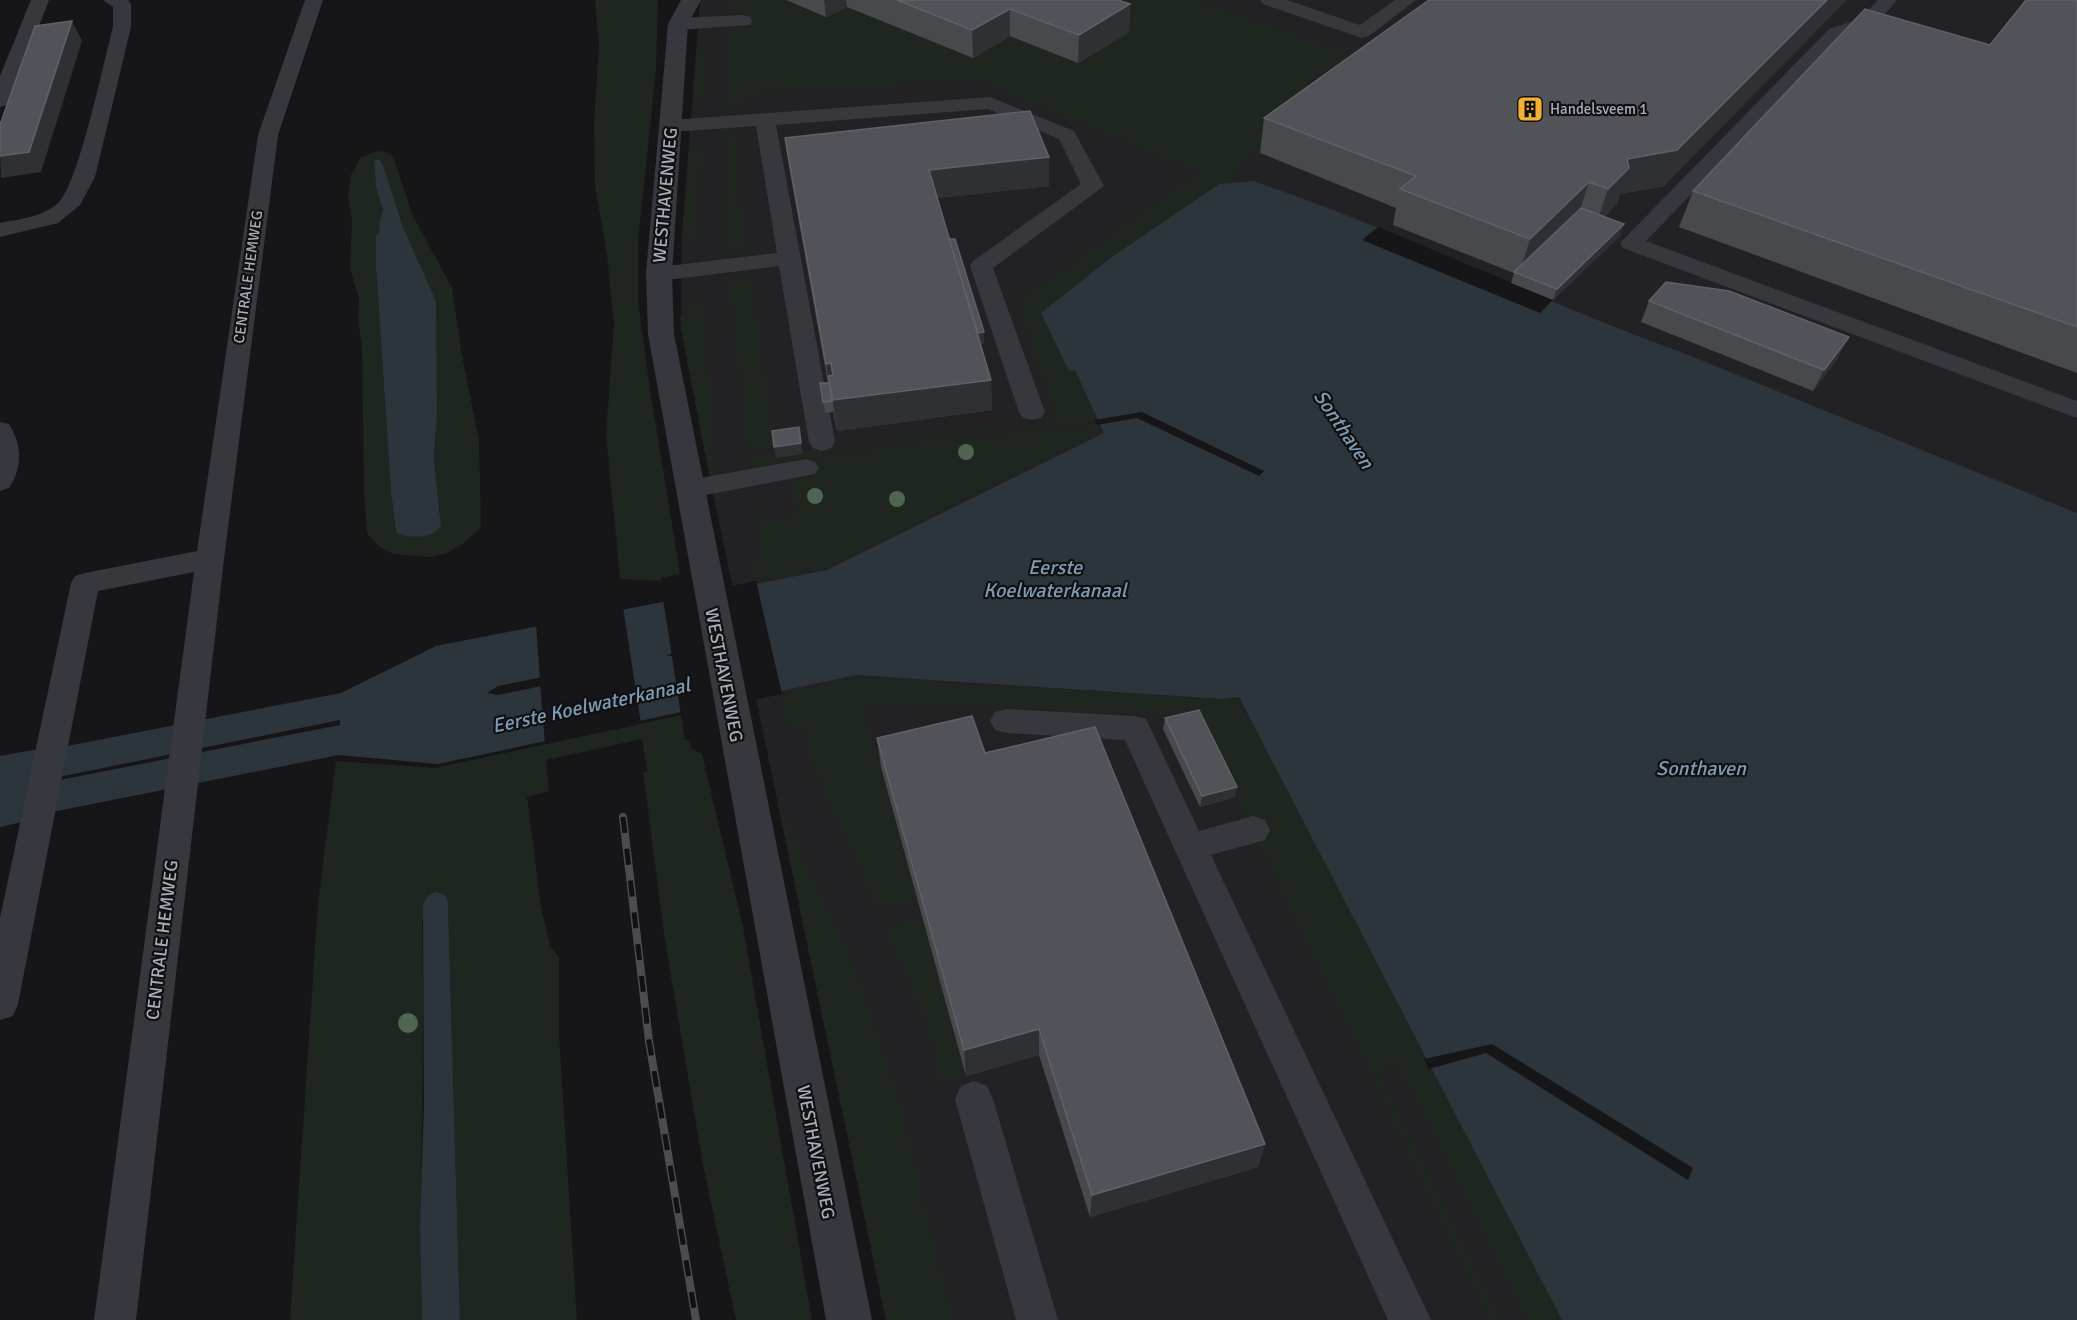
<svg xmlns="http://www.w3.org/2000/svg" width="2077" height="1320" font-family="Signika,sans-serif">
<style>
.built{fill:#222225}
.green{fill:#1e261f;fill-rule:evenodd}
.water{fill:#2c353c;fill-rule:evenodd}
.pier{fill:#161618}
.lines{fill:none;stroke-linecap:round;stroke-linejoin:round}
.service{fill:#37383d;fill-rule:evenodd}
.tertiary{fill:#37383d;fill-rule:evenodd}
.rail-casing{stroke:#4a4c52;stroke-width:8}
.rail{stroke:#111113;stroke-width:5;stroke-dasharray:16;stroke-linecap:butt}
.tree{fill:#506452}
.wall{fill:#47494d}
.shaded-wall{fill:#2f3033}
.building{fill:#525359;stroke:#5f6168;stroke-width:1.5}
.labels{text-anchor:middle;stroke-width:4.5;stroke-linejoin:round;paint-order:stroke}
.far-poi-label{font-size:15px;fill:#a8adb8;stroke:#111113;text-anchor:start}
.far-street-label{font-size:15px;fill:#a8adb8;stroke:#111113}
.street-label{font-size:18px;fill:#a8adb8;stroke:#111113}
.water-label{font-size:20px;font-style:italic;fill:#7f9bb3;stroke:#111113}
</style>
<rect width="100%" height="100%" fill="#161618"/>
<polygon class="built" points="700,0 2077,0 2077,1320 886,1320 709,474 681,328 682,233"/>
<g class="green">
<polygon points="595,0 658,0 656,70 638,242 638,301 650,389 680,574 661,578 660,581 620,579 619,566 606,435 614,323 607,255 595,186 594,125 599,45"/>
<path d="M730 0H736V7H740V0H1195L1380 65 1260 153 1255 152C1241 163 1237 164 1235 182L1219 184 1109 259 1041 313 1075 370 1097 418 1095 420 1057 427 928 436 750 469 748 455 774 452 776 458 931 432 1057 422 1018 303 1200 172 975 80 741 94V108L726 109 729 32 743 29V11L730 10Z"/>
<polygon points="707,40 704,103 693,97 696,55"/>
<polygon points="740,135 738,195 747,250 726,253 723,227 726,137"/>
<polygon points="702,145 698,240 682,233 690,151"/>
<path d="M383 151 393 156 412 214 452 288 461 350 479 441 481 527 463 544 445 554 429 557 393 554 380 547 367 533 364 491 362 346 358 321 359 299 350 268 352 222 348 193 351 175 360 158 375 152ZM379 159 383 165 403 227 436 301 437 413 434 459 440 513 430 534 407 536 396 532 391 492 376 267V236L380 229 379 225 383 210 376 187 374 161Z"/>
<polygon points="751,275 774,445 748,449 728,279"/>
<polygon points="702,299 717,472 709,474 681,328 680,316"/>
<polygon points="1098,425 1101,432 826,567 756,581 752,561 759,559 752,489 762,522 798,515 792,485 798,478 813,474 811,462 930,441 1061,431"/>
<polygon points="855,678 1237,700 1249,722 1253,721 1562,1320 1526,1320 1406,1081 1403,1082 1395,1065 1378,1071 1500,1320 1490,1320 1198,717 899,704 862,705 917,899 878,910 814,769 802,725 787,727 782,696 782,694"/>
<path d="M681 715 685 740H689L691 748 702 754 743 927 812 1320H736L704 1170 665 941 643 772 647 771 642 739 546 760 549 791 527 797 541 907 550 946 559 958V1033L577 1320H460L448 903 422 921C425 1054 419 1187 422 1320H290L318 903 336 761 435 768Z"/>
<polygon points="777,800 850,957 898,1093 953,1320 886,1320"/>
<polygon points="923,918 966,1076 941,1085 927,1023 885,928"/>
</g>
<g class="water">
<path d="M379 159 383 165 403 227 436 301 437 413 434 459 441 526C434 539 407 539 396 532L391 492 376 267V236L380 230 379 225 383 210 376 187 374 161Z"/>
<path d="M1252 181C1398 229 1536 300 1681 352L2077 513V1320H1562L1239 697 1223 699 856 675 438 764 339 755 27 817 22 822 0 827V756L39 749 41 751 341 693 436 646 827 570 1100 435 1104 433 1075 370 1069 371 1041 313 1109 259 1219 184ZM764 632 766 639 676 656H666L675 652ZM626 660 628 668 498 695 487 693 498 686ZM340 720V725L34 785V782Z"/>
<polygon points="436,892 445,895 448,903 460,1320 422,1320 420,1225 424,1106 423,904 428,896"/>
</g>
<g class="pier">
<polygon points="1378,227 1553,300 1540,313 1362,240"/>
<polygon points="1142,412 1264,471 1259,476 1137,418 1097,425 1094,420"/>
<polygon points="756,581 782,694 681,715 663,599"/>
<polygon points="623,607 641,724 545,744 540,683 627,664 540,681 536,624"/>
<polygon points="1492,1044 1693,1168 1688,1180 1486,1053 1429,1069 1424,1059"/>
</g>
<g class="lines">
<g class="service">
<polygon points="31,0 49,0 10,101 7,105 0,107 0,76"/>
<path d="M103 0H128L131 4V27L95 177 80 205 58 223 0 237V223C20 219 44 217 59 202 79 182 104 60 113 27V7Z"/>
<polygon points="305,0 323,0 278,135 224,559 136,1320 94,1320 194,572 98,591 18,1004 13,1016 0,1020 0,918 71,583 75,576 85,573 197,551 258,135"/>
<polygon points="1260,0 1287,0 1360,25 1395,0 1416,0 1369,36 1362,38 1263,4"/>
<polygon points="1878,0 1897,0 1874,27 1843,37 1646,241 2077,401 2077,418 1623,248 1620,243 1829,29 1860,19"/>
<polygon points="743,15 750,17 752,21 750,25 678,30 671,28 669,24 671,20 678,18"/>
<polygon points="990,97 1074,131 1104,186 993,268 1045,412 1041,418 1032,420 1023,418 1019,412 970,266 973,261 1081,184 1059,139 988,109 776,125 835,442 831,448 822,451 813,448 809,442 779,266 659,281 651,279 647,274 651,269 659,267 777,253 756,126 671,132 664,130 661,126 664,122 671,120"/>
<path d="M0 422 9 424C22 445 23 467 9 488L0 491Z"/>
<polygon points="806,459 815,462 819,468 815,474 690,498 680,495 677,489 680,483 690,480"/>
<polygon points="1006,709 1135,716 1146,719 1199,831 1253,816 1265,820 1270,830 1265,840 1211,855 1431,1320 1388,1320 1125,740 1006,733 995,730 990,721 995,712"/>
<polygon points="974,1081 987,1086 993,1099 1058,1320 1016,1320 955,1099 961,1086"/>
</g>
<polygon class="tertiary" points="681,0 701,0 688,24 672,274 674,334 872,1320 826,1320 648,334 646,274 668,24"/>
<defs>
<polyline id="rail" points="623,817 649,1041 696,1320"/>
</defs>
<use href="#rail" class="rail-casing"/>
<use href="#rail" class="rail"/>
</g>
<g class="tree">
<circle cx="966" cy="452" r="8"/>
<circle cx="815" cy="496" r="8"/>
<circle cx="897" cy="499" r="8"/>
<circle cx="408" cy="1023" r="10"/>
</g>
<g class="wall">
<polygon points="786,0 1118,0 1130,4 1129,32 1078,63 1010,36 973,58 847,7 826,17"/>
<polygon points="2077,0 2077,373 1679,227 1693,191 1990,45"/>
<polygon points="1264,118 1664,186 1620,194 1617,204 1604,217 1621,235 1553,300 1511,283 1514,273 1393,225 1396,208 1260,153"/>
<polygon points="785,138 1049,157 1049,186 937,198 949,239 984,343 981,344 991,380 992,410 837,431 832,406 833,412 825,413 820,383 828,383 789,167"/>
<polygon points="1649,301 1838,358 1813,391 1641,322"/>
<polygon points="1165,718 1237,787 1235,797 1200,807 1163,729"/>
<polygon points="877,738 985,753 1265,1144 1258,1167 1090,1217 1039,1055 966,1076 881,767"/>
</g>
<g class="shaded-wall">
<polygon points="824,0 846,0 847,7 826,17"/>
<polygon points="1827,0 1847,0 1664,186 1620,194 1617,204 1596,225 1608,189 1627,159"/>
<polygon points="1130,4 1129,32 1078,63 1079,35"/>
<polygon points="1010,9 1010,36 973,58 972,30"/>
<polygon points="72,21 82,41 41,172 1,178 0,156"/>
<polygon points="1049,157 1049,186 931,199 929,170"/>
<polygon points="1589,182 1577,219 1519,275 1530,239"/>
<polygon points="1624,224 1621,235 1553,300 1557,289"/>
<polygon points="984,332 984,343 973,345 972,334"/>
<polygon points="1849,337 1838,358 1813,391 1824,370"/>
<polygon points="831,363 835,394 830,394 826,364"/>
<polygon points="991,380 992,410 837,431 832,395"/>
<polygon points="801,443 803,454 776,458 774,447"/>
<polygon points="1237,787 1235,797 1200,807 1202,796"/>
<polygon points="1039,1029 1039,1055 966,1076 964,1050"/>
<polygon points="1265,1144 1258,1167 1090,1217 1092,1195"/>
</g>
<g class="building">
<polygon points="897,0 1118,0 1130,4 1079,35 1010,9 972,30"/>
<polygon points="1429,0 1827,0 1677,150 1627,159 1629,168 1608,189 1589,182 1530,239 1400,189 1416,176 1264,118"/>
<polygon points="2026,0 2077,0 2077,327 1693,191 1865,9 1990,45"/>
<polygon points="72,21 29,152 0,156 0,125 35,26"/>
<polygon points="1030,111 1049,157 929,170 991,380 833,400 828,376 833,375 831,363 826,364 785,138"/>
<polygon points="1581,208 1624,224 1557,289 1514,272"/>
<polygon points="949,239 955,239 984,332 978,333"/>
<polygon points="1666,282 1729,291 1849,337 1824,370 1649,301"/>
<polygon points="820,383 829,383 832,401 823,402"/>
<polygon points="799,427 801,443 774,447 772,431"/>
<polygon points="1199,710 1237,787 1202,796 1165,718"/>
<polygon points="972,716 985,753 1095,727 1265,1144 1092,1195 1039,1029 964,1050 877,738"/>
</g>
<defs>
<symbol id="building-square" viewBox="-11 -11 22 22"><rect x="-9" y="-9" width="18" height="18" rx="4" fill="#f2b134" stroke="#111113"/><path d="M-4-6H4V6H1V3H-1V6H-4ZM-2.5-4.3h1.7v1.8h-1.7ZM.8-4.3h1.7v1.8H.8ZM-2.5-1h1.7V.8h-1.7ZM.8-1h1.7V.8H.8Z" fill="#111"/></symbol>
</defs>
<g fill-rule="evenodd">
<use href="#building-square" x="1515" y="94" width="30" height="30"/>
</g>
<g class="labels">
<g class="far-poi-label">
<text x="1550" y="114">Handelsveem 1</text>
</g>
<g class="far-street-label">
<text transform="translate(248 277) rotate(-82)" y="5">CENTRALE HEMWEG</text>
</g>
<g class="street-label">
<text transform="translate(665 195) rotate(-85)" y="6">WESTHAVENWEG</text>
<text transform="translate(724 675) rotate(79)" y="6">WESTHAVENWEG</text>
<text transform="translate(162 940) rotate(-83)" y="6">CENTRALE HEMWEG</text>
<text transform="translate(816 1152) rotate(79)" y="6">WESTHAVENWEG</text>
</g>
<g class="water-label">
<text transform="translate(1344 429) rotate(56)" y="7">Sonthaven</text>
<text x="1055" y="574">Eerste<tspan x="1055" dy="23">Koelwaterkanaal</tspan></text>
<text transform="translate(591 705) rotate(-12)" y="7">Eerste Koelwaterkanaal</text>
<text x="1701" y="775">Sonthaven</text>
</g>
</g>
</svg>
